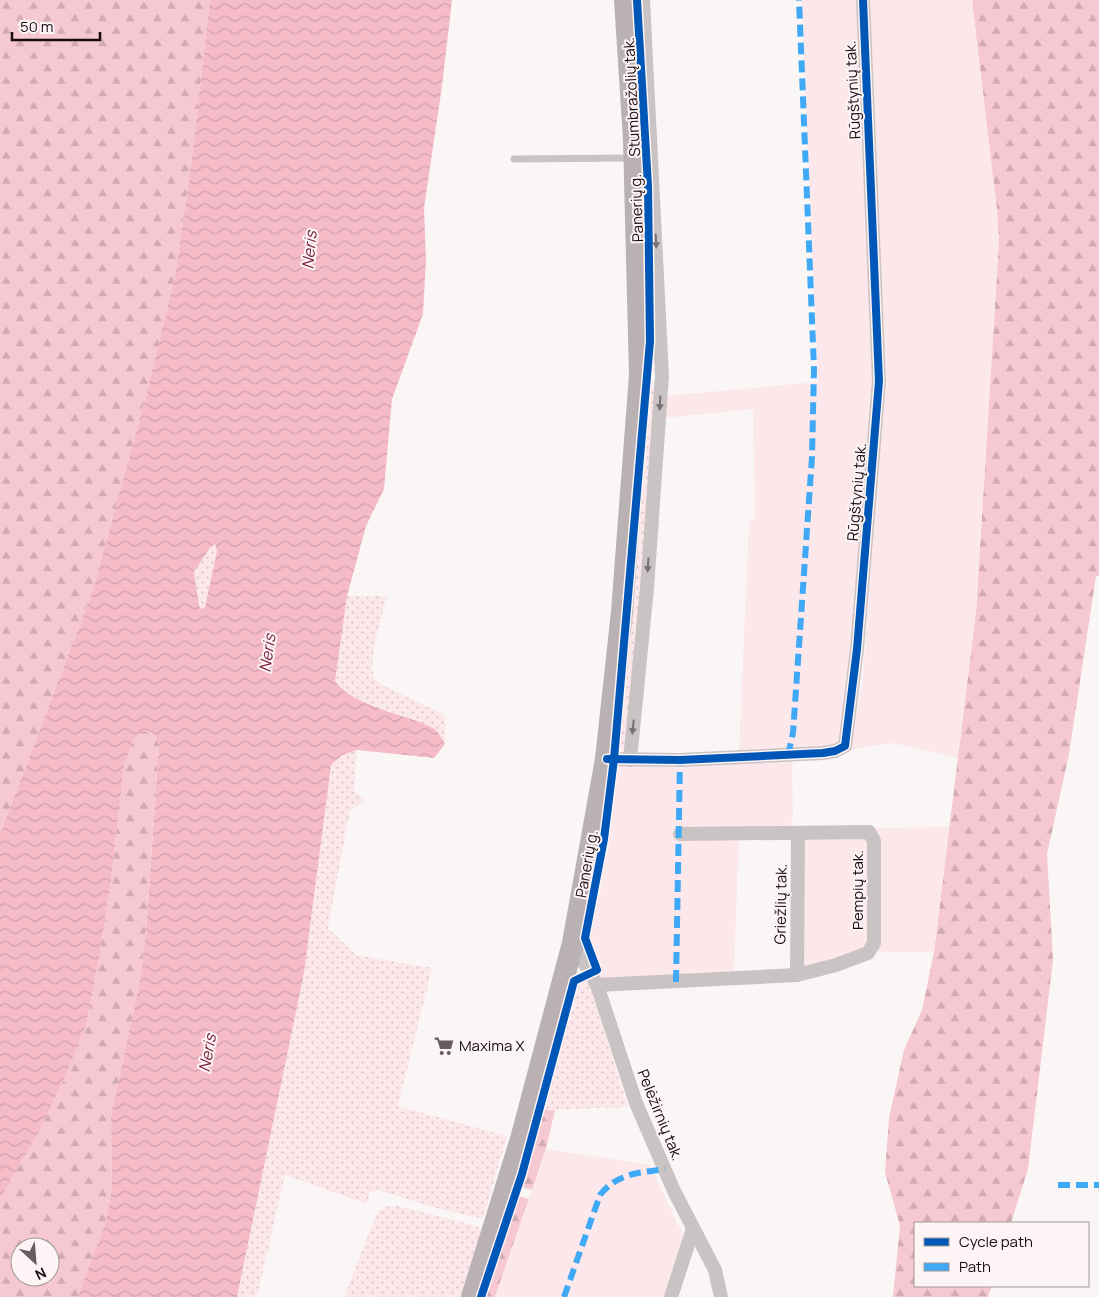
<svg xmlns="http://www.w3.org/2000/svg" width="1099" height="1297" font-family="Manrope,sans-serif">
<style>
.grass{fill:url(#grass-dots)}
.forest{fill:url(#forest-firs);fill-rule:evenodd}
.garden{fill:#fce7eb}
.water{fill:url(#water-waves);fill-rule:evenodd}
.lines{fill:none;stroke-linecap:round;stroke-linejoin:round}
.service{stroke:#c9c3c4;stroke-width:7}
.minor{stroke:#c9c3c4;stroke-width:14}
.primary{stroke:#b9b1b3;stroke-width:22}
.quiet{stroke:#3fa9f5;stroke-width:6;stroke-dasharray:12 6;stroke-linecap:butt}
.cycleway-casing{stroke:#fcf4f5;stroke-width:11}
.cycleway{stroke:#0057b8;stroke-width:8}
.oneway{fill:#797072}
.labels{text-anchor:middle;stroke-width:4;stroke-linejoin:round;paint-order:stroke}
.street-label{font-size:15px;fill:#180b0e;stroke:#fcf4f5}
.poi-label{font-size:15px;fill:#180b0e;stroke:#fcf4f5;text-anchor:start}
.water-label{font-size:16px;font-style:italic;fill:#791e3c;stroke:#fcf4f5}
</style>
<defs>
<pattern id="grass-dots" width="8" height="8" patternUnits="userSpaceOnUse" patternTransform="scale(1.25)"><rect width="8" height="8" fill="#fce7eb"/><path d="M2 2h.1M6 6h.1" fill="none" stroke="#d7c5c8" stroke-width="1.8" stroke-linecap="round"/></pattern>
<pattern id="forest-firs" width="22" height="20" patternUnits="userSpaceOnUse" patternTransform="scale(1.25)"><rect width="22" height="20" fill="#f6c8d2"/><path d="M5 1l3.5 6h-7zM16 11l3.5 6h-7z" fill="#d2aab3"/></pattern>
<pattern id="water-waves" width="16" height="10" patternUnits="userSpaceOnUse" patternTransform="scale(1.25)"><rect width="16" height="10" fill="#f5bcc8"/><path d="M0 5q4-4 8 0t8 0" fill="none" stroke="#d1a0ab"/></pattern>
</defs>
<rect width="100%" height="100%" fill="#faf6f6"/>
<g class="grass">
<polygon points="651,383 655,384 647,515 625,752 622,751 619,745 634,603"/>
<polygon points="215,544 217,551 205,607 202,609 199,606 194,572 210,548"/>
<path d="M347 596H387C383 613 369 658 373 673 374 679 378 682 382 685L445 715V744C442 739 438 731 433 728 404 712 356 708 335 681Z"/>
<path d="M357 750 354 791 365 800 350 811 328 928 356 955 432 968 398 1106 507 1136C503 1148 486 1214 482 1219L433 1207 377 1190 370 1192 367 1204 285 1175 257 1297H237L304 973 331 765 342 755Z"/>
<polygon points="581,981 588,981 591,986 628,1107 543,1110 575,989"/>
<polygon points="387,1206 398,1206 477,1226 481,1230 465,1297 344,1297 375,1218 378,1211"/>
</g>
<g class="forest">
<polygon points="0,0 210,0 191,165 175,276 145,399 93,590 0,834"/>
<polygon points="972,0 1099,0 1099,576 1096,576 1069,754 1047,854 1053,960 1028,1169 1011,1223 915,1223 915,1286 992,1286 988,1297 893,1297 900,1226 885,1172 889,1118 904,1050 922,1010 934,952 976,611 999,240"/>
<path d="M142 731H149L155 735 159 745 147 920 141 975 111 1116 112 1189 105 1223 78 1297H0V1199L40 1130 65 1077 86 1026 100 953 111 880 124 766 134 738ZM20 1247H50V1277H20Z"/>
<polygon points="543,1110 555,1110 546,1149 532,1190 521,1187"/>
<polygon points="518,1196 529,1199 495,1297 484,1297"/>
</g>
<g class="garden">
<polygon points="801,0 858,0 875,394 854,637 838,745 739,752 749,522 755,520 753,409 664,418 665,396 818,382"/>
<polygon points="867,0 972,0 997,209 999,240 976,611 958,758 893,743 846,750 850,746 863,679 879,437"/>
<path d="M792 759 793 815 790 829 739 831 734 974 601 981C598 951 577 922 600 895L616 767 621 764Z"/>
<polygon points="949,827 934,952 878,952 878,837 873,828"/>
<polygon points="867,834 871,840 868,947 803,970 801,840 805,837"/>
<polygon points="546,1149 650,1165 684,1237 666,1297 495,1297"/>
</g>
<path class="water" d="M210 0H452L442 86 424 208 426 261 423 314 392 399 384 489 366 526 347 596 335 681C355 708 405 713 433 728 438 731 442 739 445 744L434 758 357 750 342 755 331 765 304 973 237 1297H78L105 1223 112 1189 111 1116 141 975 147 920 159 745 155 735 149 731 142 732 134 738 124 766 111 880 100 953 86 1026 65 1077 40 1130 0 1199V834L93 590 145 399 175 276 191 165ZM215 544 217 551 205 607 202 609 199 606 194 572 210 548Z"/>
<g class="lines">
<polyline class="service" points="514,159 631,158"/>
<g class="minor">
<polyline points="606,759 680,760 823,753 835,751 845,746 857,649 879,381 863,0"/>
<polyline points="630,760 647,588 662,376 643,0"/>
<polyline points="573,943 597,985 636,1103 674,1191 715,1270 721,1297"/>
<polyline points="797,975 798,833"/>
<polyline points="597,985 797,975 836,965 868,953 874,943 874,841 869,832 680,834"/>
<polyline points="671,1297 693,1229"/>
</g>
<polyline class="primary" points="472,1297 521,1139 573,943 606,759 622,612 640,375 634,140 625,0"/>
<g class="quiet">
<polyline points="788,755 793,733 812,457 814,369 799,0"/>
<polyline points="676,982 680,760"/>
<polyline points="1058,1185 1099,1185"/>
<path d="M564 1297 600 1195C617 1173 639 1173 665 1169"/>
</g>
<defs>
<g id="cycleway">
<polyline points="607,759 680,760 823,753 835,751 845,746 857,649 879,381 863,0"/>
<polyline points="481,1297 522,1174 574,981 597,970 585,938 604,839 614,759 650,341 648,186 637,0"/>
</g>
</defs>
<use href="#cycleway" class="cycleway-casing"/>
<use href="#cycleway" class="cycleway"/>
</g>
<defs><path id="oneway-solid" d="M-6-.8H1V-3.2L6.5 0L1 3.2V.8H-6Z" transform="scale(1.25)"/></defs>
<g class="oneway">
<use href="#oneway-solid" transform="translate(656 241) rotate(87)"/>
<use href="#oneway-solid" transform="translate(660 403) rotate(93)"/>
<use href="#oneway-solid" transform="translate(648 565) rotate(94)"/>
<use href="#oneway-solid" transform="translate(633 727) rotate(96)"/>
</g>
<defs>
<symbol id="supermarket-bare" viewBox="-9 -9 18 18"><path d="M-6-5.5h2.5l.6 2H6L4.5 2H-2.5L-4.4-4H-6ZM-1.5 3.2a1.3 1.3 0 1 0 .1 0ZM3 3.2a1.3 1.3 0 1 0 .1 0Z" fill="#675d5f" stroke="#fcf4f5" stroke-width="2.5" paint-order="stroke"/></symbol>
</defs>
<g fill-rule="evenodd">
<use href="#supermarket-bare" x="430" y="1032" width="28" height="28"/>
</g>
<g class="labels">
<g class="street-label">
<text transform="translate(853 90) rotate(-93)" y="5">Rūgštynių tak.</text>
<text transform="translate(632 97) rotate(-93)" y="5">Stumbražolių tak.</text>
<text transform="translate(637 208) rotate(-92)" y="5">Panerių g.</text>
<text transform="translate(857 492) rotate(-85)" y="5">Rūgštynių tak.</text>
<text transform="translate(587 864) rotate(-80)" y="5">Panerių g.</text>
<text transform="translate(858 890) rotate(-90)" y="5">Pempių tak.</text>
<text transform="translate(781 904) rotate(-89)" y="5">Griežlių tak.</text>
<text transform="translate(660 1115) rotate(68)" y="5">Pelėžirnių tak.</text>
</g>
<g class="poi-label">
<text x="459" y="1051">Maxima X</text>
</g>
<g class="water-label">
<text transform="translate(309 250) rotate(-85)" y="6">Neris</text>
<text transform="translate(267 653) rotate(-82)" y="6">Neris</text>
<text transform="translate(207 1053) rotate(-80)" y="6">Neris</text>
</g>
</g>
<rect x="914" y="1222" width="175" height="65" fill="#fcf4f5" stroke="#a19799"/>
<rect x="924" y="1238" width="25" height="8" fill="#0057b8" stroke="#a19799"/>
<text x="959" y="1247" font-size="15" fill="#180b0e">Cycle path</text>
<rect x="924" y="1263" width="25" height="8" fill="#3fa9f5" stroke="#a19799"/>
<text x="959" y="1272" font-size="15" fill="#180b0e">Path</text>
<g transform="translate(35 1262) rotate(154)"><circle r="24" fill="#fcf4f5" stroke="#a19799"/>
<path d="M0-4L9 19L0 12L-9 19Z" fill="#675d5f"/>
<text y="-8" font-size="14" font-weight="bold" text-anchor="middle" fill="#180b0e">N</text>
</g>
<path d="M12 32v8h88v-8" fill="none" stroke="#180b0e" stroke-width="2.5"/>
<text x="20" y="32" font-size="15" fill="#180b0e" stroke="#fcf4f5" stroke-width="4" paint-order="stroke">50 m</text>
</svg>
